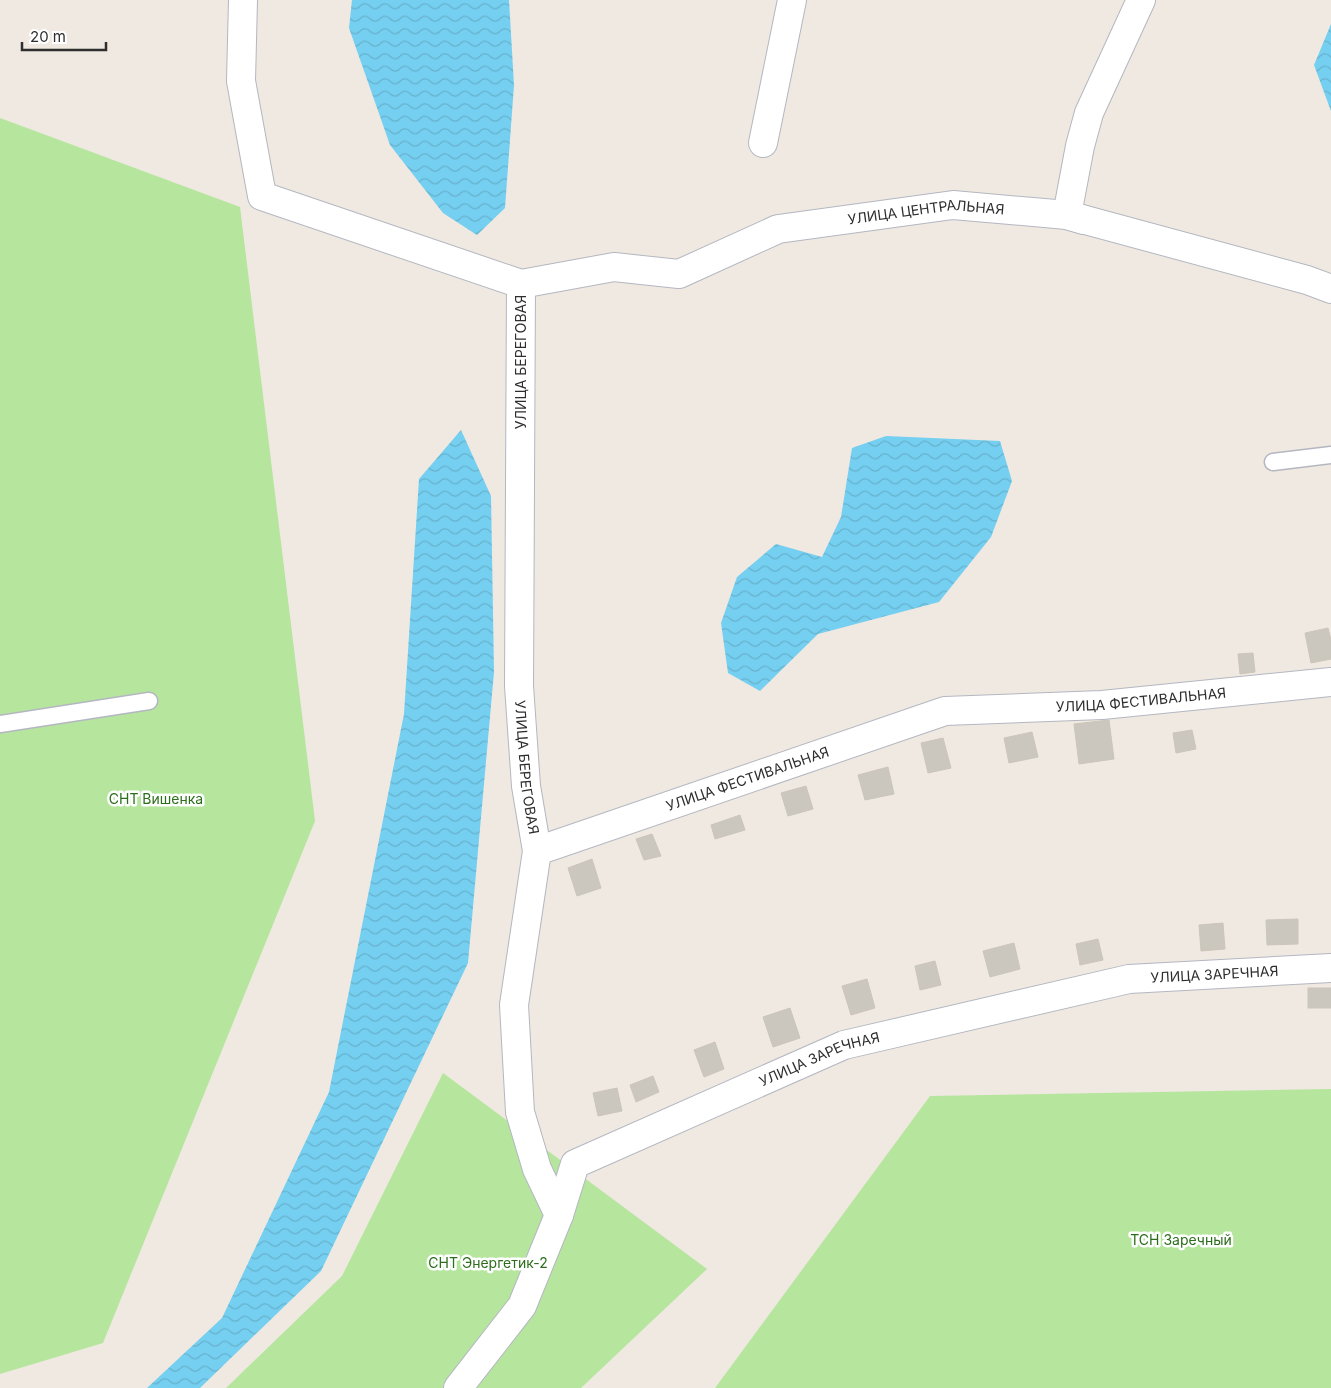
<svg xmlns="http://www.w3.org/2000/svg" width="1331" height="1388" font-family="Inter,sans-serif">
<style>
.grass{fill:#b6e59e}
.water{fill:url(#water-waves)}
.building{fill:#cbc7bf;stroke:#cbc5ba}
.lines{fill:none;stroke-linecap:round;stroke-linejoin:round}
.service-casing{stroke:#b4b7c1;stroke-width:19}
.minor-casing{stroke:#b4b7c1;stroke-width:30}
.service{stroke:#fff;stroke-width:16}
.minor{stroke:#fff;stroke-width:28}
.labels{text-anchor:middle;stroke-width:5;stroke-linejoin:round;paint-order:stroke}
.street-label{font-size:14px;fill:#2e2e2e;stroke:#fff}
.park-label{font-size:14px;fill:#2c6e1b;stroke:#fff}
</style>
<defs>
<pattern id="water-waves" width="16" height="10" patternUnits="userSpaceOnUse" patternTransform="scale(1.25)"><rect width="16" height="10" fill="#75cff0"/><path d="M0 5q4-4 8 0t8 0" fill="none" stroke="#66b2ce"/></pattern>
</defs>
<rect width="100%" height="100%" fill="#efe9e1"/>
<g class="grass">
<polygon points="0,118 240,207 315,821 103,1343 0,1374"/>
<polygon points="443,1073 707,1269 581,1388 226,1388 342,1276"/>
<polygon points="1331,1089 1331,1388 715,1388 930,1096"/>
</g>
<g class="water">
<polygon points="352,0 509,0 514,85 505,208 477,235 443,213 390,145 349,28"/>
<polygon points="1331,24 1331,111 1314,65"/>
<polygon points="461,430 491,496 494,672 468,963 321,1271 200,1388 147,1388 222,1318 329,1092 404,714 419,479"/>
<polygon points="886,436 1000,441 1012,481 991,537 939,602 818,634 760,691 728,673 721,623 737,577 776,544 822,557 841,517 852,448"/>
</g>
<g class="building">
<polygon points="1328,628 1331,640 1331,659 1311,663 1305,633"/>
<polygon points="1253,653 1255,672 1240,674 1238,654"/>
<polygon points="1109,720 1114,759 1079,764 1074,724"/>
<polygon points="1192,730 1196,749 1176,753 1173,733"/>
<polygon points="1032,732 1038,757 1009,763 1004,738"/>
<polygon points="943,738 951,768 928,773 921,743"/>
<polygon points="888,767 894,794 865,800 858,775"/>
<polygon points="806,786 813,809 788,816 781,793"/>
<polygon points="740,815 745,830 715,839 711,825"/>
<polygon points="652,834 661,856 644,860 636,839"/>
<polygon points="592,859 601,888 577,896 568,868"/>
<polygon points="1298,919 1298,944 1267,945 1266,920"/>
<polygon points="1223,923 1225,949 1201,951 1199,925"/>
<polygon points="1098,939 1103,960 1080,965 1076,944"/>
<polygon points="1014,943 1020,969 990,977 983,951"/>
<polygon points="935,961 941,985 920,990 915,966"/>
<polygon points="867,979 875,1008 851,1015 842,986"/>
<rect x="1308" y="988" width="23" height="20"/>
<polygon points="790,1008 800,1038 773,1047 763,1017"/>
<polygon points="715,1042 724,1069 704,1077 694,1050"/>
<polygon points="653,1076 659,1092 636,1102 630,1085"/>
<polygon points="617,1088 622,1111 598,1116 593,1093"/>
</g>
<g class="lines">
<defs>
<g id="service">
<polyline points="1273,462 1331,455"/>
<polyline points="0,724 149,701"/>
</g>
<g id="minor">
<path id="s1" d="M243 0 241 81 262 196 521 284 519 686 526 786 537 851"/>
<polyline points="763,143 792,0"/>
<polyline points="1084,220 1067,215 1080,146 1089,113 1141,0"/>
<path id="s2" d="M521 284 614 267 679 274 778 229 953 205 1067 215 1307 280 1331 289"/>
<path id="s3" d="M559 1215 537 1169 520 1112 514 1005 537 851 945 711 1102 705 1331 682"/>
<path id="s4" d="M458 1388 522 1306 559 1215 575 1164 844 1045 1129 979 1331 968"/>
</g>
</defs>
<use href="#service" class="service-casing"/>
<use href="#minor" class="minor-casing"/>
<use href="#service" class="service"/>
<use href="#minor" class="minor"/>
</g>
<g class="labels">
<g class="street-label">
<text dy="5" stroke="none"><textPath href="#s2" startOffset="418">УЛИЦА ЦЕНТРАЛЬНАЯ</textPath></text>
<text transform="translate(521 362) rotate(-90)" y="5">УЛИЦА БЕРЕГОВАЯ</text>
<text dy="5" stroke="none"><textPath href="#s3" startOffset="1001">УЛИЦА ФЕСТИВАЛЬНАЯ</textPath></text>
<text dy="5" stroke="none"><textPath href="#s1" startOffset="955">УЛИЦА БЕРЕГОВАЯ</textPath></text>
<text dy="5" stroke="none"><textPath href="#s3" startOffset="596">УЛИЦА ФЕСТИВАЛЬНАЯ</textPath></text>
<text dy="5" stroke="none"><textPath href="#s4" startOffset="928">УЛИЦА ЗАРЕЧНАЯ</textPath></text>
<text dy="5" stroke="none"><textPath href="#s4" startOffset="522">УЛИЦА ЗАРЕЧНАЯ</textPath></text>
</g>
<g class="park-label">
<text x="156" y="804">СНТ Вишенка</text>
<text x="1181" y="1245">ТСН Заречный</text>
<text x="488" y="1268">СНТ Энергетик-2</text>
</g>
</g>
<path d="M22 42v8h84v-8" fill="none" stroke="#2e2e2e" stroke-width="2.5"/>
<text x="30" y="42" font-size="15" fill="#2e2e2e" stroke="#ffffff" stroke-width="4" paint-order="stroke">20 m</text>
</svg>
